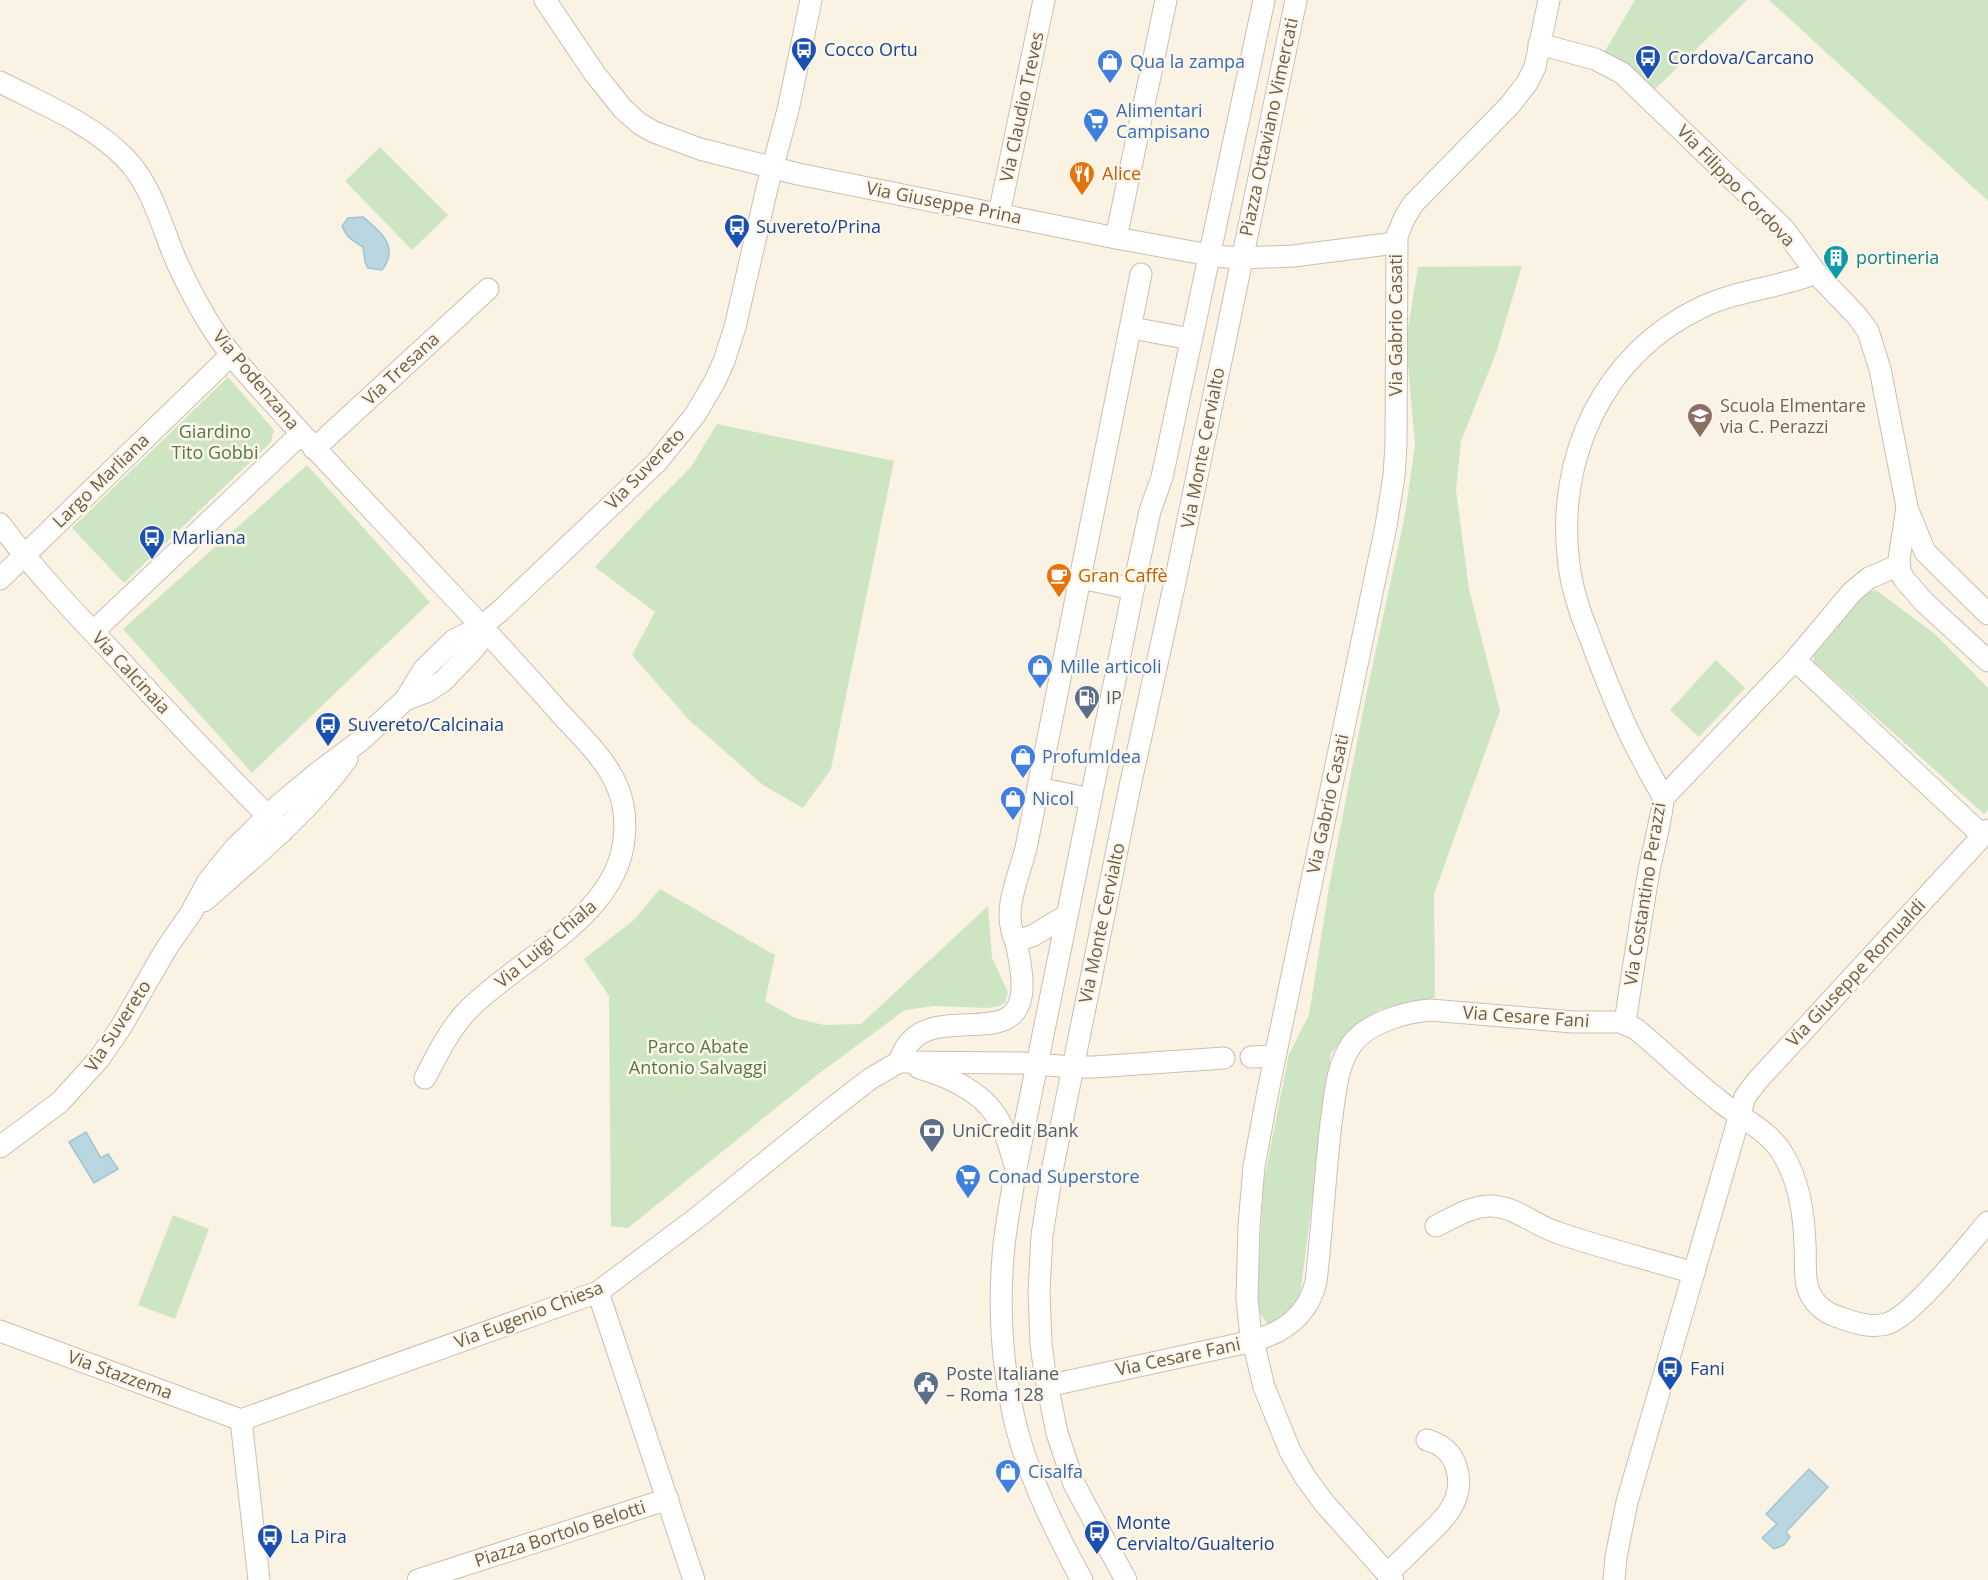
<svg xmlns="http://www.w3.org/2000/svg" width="1988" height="1580" font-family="'Open Sans',sans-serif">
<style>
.green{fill:#cee5c3}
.water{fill:#bad7e1;stroke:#a1c5d2;stroke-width:1.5}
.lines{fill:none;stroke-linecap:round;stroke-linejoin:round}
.minor-casing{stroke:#ccbeae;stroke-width:23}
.minor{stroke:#fff;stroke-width:21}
.labels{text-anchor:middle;stroke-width:5;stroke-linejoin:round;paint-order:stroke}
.transit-label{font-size:18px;fill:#164399;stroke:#fdf7e9;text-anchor:start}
.shop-label{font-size:18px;fill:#366cbe;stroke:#fdf7e9;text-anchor:start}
.street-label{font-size:18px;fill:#6f5c4c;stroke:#fdf7e9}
.food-label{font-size:18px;fill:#c56008;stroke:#fdf7e9;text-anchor:start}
.culture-label{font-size:18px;fill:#0d838f;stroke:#fdf7e9;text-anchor:start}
.education-label{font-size:18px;fill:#785e54;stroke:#fdf7e9;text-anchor:start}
.park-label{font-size:18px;fill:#527a48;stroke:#fdf7e9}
.service-label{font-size:18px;fill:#4e5e75;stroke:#fdf7e9;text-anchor:start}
</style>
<rect width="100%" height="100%" fill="#faf3e3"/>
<g class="green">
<polygon points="1635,0 1747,0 1651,93 1602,56"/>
<polygon points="1769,0 1988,0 1988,201"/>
<polygon points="380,147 448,215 412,250 345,181"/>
<polygon points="1522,266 1496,353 1461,441 1456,490 1469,589 1500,711 1434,894 1435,997 1420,1005 1381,1009 1361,1021 1331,1053 1300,1296 1288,1318 1270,1328 1257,1309 1263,1185 1289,1054 1309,1015 1329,887 1366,696 1405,515 1415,445 1406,341 1418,267"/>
<polygon points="228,377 274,430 271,442 124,583 72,528"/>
<polygon points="717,424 894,461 831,769 803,808 763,785 688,719 632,655 655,612 595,567 645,513 691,467"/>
<polygon points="307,465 430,602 252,773 123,629"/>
<polygon points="1876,590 1936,635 1988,688 1988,810 1984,814 1814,662 1813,649 1862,594"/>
<polygon points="1716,660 1745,688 1699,737 1670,710"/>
<polygon points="660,889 775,955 765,1001 795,1018 824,1025 861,1024 988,906 992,958 1008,992 1005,1003 999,1006 988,1008 934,1006 905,1010 813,1078 628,1228 611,1226 609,996 584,959 634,920"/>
<polygon points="173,1215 209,1229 175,1319 138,1305"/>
</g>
<g class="water">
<path d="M363 217C381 232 400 247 382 270L368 268 365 262 363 247C352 240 347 238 342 226L348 218Z"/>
<polygon points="86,1132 101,1158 108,1154 118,1169 94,1183 69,1142"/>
<polygon points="1809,1469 1828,1487 1786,1532 1790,1537 1784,1545 1774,1549 1762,1538 1777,1524 1766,1514"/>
</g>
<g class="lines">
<defs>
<g id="minor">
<polyline points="545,0 595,74 623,109 640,124 654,132 700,149 798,174 1116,238 1215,256 1241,258 1293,256 1396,243"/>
<polyline points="1539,44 1595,59 1622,73 1784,229 1816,273 1857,316 1868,331 1880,369 1907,507 1899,559 1900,571 1904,579 1924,602 1988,661"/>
<path d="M0 82C42 104 91 123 125 158 151 184 161 224 175 258 187 285 200 310 216 334 237 365 264 392 289 420 338 474 389 527 439 581 480 624 520 668 560 713 580 735 606 759 617 786 624 802 626 822 624 839 617 917 516 960 467 1011 449 1030 437 1055 425 1078"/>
<polyline points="999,214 1044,0"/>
<polyline points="1116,238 1166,0"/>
<polyline points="1132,328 1191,339"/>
<polyline points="314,449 488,289"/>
<polyline points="1907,508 1925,552 1988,614"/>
<path d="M0 524C35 571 75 613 115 655 170 715 225 774 283 831"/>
<polyline points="1081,578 1133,589"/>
<polyline points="0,579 231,355"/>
<polyline points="93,632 301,434"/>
<polyline points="1795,660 1983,836"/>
<polyline points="405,700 426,692 442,682 474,649 479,642 482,626"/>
<polyline points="1038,788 1091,799"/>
<polyline points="1663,798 1795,660 1852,592 1869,578 1899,565"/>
<path d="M204 901C255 856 307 814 347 759"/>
<path d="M1016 942C1001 911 1018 880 1026 848L1141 274"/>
<path d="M1625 1023C1633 970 1641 917 1650 865 1653 853 1664 805 1663 798 1661 791 1655 783 1652 777 1643 760 1633 742 1625 724 1612 695 1600 665 1589 635 1580 613 1572 589 1569 565 1555 458 1603 354 1702 307 1738 290 1779 288 1816 273"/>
<polyline points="1251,1057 1275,1056"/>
<polyline points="899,1062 1021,1063 1073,1067 1094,1067 1224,1058"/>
<path d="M899 1062C902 1055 904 1048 910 1042 943 1005 1020 1050 1022 988 1023 973 1019 958 1016 942L1034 935 1067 915"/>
<path d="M919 1068C950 1077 986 1093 1001 1124 1008 1138 1011 1154 1016 1168"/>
<polyline points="0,1147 60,1102 99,1059 121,1027 166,949 191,913 208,881 235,848 280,804 316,774 360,741 405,700 424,669 454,640 482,626 499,612 657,462 695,415 715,381 724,361 735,327 767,188 788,110 811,0"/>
<path d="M1436 1226C1453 1218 1472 1205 1492 1206 1516 1207 1534 1225 1556 1232 1601 1248 1648 1259 1694 1273"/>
<polyline points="598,1292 694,1580"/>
<polyline points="0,1331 241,1420"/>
<path d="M1047 1386 1253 1341C1285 1332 1308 1315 1316 1282 1322 1229 1325 1176 1331 1123 1335 1097 1336 1066 1352 1044 1367 1023 1405 1012 1430 1010L1573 1022H1620L1636 1029C1665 1053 1692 1080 1722 1103 1744 1120 1770 1131 1784 1156 1799 1182 1804 1214 1805 1244 1806 1257 1804 1271 1807 1285 1811 1302 1824 1313 1841 1318 1855 1323 1871 1328 1886 1324 1912 1317 1968 1245 1988 1222"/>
<polyline points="241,1420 598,1292 698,1217 830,1110 870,1079 899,1062"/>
<polyline points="241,1420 259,1580"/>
<path d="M1387 1574C1399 1563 1410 1552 1421 1541 1443 1521 1467 1499 1456 1466 1451 1451 1441 1444 1427 1440"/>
<polyline points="418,1580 668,1499"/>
<path d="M1082 1580C1056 1533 1031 1482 1017 1430 1002 1371 998 1306 1004 1245 1007 1219 1012 1194 1016 1168L1136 576 1150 511 1162 477 1264 0"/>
<polyline points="1126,1580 1074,1484 1057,1433 1045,1374 1041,1344 1039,1292 1042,1235 1053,1166 1130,786 1175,582 1296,0"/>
<polyline points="1393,1580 1325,1504 1305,1477 1290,1451 1264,1387 1250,1328 1247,1298 1249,1226 1254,1166 1270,1081 1386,526 1394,476 1396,444 1397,236 1404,219 1413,204 1510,105 1527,83 1535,67 1549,0"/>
<polyline points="1614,1580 1616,1557 1627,1502 1745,1097 1757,1081 1988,830"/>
</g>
</defs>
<use href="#minor" class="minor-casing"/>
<use href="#minor" class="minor"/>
</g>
<defs>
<symbol id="bus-pin" viewBox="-11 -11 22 30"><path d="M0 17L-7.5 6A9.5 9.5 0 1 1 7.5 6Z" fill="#1a4fb4" stroke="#fdf7e9"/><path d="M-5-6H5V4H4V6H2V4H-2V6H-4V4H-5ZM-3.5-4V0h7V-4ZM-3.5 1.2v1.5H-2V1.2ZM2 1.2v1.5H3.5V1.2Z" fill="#fff"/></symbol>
<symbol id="shop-pin" viewBox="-11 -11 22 30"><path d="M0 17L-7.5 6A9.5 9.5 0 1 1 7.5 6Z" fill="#3f7fe0" stroke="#fdf7e9"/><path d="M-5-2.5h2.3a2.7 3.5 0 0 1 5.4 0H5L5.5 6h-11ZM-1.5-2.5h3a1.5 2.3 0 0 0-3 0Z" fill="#fff"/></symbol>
<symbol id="supermarket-pin" viewBox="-11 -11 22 30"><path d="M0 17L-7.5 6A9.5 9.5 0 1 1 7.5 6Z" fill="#3f7fe0" stroke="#fdf7e9"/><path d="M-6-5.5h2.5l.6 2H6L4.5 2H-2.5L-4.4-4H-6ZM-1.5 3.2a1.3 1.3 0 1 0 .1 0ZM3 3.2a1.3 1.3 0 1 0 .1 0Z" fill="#fff"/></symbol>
<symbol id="restaurant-pin" viewBox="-11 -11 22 30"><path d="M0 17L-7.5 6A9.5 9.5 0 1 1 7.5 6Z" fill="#e8710a" stroke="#fdf7e9"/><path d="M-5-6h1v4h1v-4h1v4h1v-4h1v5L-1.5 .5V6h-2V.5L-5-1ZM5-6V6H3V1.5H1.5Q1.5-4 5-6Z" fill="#fff"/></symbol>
<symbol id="building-pin" viewBox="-11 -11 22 30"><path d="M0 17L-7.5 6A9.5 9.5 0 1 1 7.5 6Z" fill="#0f9aa8" stroke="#fdf7e9"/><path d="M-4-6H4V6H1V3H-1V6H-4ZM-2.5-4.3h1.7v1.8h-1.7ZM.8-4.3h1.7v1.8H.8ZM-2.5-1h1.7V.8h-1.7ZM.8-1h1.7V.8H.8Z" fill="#fff"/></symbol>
<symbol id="school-pin" viewBox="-11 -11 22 30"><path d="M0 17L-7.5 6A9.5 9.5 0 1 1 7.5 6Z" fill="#8d6e63" stroke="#fdf7e9"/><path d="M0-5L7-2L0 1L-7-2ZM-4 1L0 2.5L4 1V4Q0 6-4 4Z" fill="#fff"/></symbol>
<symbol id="cafe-pin" viewBox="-11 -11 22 30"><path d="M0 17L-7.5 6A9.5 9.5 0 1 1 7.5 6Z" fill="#e8710a" stroke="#fdf7e9"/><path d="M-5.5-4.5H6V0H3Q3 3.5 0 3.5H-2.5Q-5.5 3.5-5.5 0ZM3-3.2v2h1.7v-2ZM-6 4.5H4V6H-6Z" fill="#fff"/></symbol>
<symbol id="fuel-pin" viewBox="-11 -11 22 30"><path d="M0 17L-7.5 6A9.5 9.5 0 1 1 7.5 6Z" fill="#5c6f8a" stroke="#fdf7e9"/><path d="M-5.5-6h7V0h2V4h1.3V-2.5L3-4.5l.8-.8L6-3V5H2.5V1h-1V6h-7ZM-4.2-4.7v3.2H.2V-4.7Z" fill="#fff"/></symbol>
<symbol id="bank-pin" viewBox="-11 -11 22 30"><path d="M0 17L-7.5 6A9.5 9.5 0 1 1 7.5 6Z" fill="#5c6f8a" stroke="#fdf7e9"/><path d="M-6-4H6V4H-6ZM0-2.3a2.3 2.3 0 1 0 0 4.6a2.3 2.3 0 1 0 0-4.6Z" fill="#fff"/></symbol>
<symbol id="civic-pin" viewBox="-11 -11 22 30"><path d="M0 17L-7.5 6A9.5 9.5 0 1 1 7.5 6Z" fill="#5c6f8a" stroke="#fdf7e9"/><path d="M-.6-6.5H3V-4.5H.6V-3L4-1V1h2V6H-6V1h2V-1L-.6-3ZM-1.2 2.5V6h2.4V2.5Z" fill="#fff"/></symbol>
</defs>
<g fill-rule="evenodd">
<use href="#bus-pin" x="789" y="35" width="30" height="40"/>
<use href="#bus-pin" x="1633" y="43" width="30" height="40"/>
<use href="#shop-pin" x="1095" y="47" width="30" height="40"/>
<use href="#supermarket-pin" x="1081" y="106" width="30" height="40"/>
<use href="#restaurant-pin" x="1067" y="159" width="30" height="40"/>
<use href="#bus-pin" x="722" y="212" width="30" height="40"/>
<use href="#building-pin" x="1821" y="243" width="30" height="40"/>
<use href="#school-pin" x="1685" y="401" width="30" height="40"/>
<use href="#bus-pin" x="137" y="523" width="30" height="40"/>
<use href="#cafe-pin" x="1044" y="561" width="30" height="40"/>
<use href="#shop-pin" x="1025" y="652" width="30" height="40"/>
<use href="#fuel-pin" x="1072" y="683" width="30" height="40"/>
<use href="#bus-pin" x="313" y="710" width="30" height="40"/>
<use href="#shop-pin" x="1008" y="742" width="30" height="40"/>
<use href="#shop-pin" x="998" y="784" width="30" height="40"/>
<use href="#bank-pin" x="917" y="1116" width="30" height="40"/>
<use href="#supermarket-pin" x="953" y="1162" width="30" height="40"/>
<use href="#bus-pin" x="1655" y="1354" width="30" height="40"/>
<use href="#civic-pin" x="911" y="1369" width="30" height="40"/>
<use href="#shop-pin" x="993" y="1457" width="30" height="40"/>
<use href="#bus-pin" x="1082" y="1518" width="30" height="40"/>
<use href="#bus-pin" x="255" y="1522" width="30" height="40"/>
</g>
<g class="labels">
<g class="transit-label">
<text x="824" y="56">Cocco Ortu</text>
<text x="1668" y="64">Cordova/Carcano</text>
<text x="756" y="233">Suvereto/Prina</text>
<text x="172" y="544">Marliana</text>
<text x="348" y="731">Suvereto/Calcinaia</text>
<text x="1690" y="1375">Fani</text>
<text x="1116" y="1529">Monte<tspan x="1116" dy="21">Cervialto/Gualterio</tspan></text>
<text x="290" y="1543">La Pira</text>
</g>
<g class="shop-label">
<text x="1130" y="68">Qua la zampa</text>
<text x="1116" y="117">Alimentari<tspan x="1116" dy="21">Campisano</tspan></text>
<text x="1060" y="673">Mille articoli</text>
<text x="1042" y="763">ProfumIdea</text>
<text x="1032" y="805">Nicol</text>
<text x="988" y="1183">Conad Superstore</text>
<text x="1028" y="1478">Cisalfa</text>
</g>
<g class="street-label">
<text transform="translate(1022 107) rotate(-78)" y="6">Via Claudio Treves</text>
<text transform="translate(1269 127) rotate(-78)" y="6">Piazza Ottaviano Vimercati</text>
<text transform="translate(1736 186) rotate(46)" y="6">Via Filippo Cordova</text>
<text transform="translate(944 203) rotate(11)" y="6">Via Giuseppe Prina</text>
<text transform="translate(1396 325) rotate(-90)" y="6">Via Gabrio Casati</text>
<text transform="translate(401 369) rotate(-43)" y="6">Via Tresana</text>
<text transform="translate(256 380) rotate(50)" y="6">Via Podenzana</text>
<text transform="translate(1203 448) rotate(-79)" y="6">Via Monte Cervialto</text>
<text transform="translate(645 469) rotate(-46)" y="6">Via Suvereto</text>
<text transform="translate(101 481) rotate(-44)" y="6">Largo Marliana</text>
<text transform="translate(131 673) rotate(47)" y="6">Via Calcinaia</text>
<text transform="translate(1328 804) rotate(-78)" y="6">Via Gabrio Casati</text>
<text transform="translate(1645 894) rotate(-81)" y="6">Via Costantino Perazzi</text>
<text transform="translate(1102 923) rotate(-78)" y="6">Via Monte Cervialto</text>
<text transform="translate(546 944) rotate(-40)" y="6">Via Luigi Chiala</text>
<text transform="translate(1856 973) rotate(-47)" y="6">Via Giuseppe Romualdi</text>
<text transform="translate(1526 1017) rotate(4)" y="6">Via Cesare Fani</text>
<text transform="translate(118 1026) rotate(-57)" y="6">Via Suvereto</text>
<text transform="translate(529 1315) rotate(-21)" y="6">Via Eugenio Chiesa</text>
<text transform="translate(1178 1357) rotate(-12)" y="6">Via Cesare Fani</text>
<text transform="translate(120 1375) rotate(20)" y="6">Via Stazzema</text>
<text transform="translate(560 1534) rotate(-18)" y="6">Piazza Bortolo Belotti</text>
</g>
<g class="food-label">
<text x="1102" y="180">Alice</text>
<text x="1078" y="582">Gran Caffè</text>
</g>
<g class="culture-label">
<text x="1856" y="264">portineria</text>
</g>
<g class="education-label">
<text x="1720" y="412">Scuola Elmentare<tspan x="1720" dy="21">via C. Perazzi</tspan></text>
</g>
<g class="park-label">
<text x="215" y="438">Giardino<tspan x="215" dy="21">Tito Gobbi</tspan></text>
<text x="698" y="1053">Parco Abate<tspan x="698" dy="21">Antonio Salvaggi</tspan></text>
</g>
<g class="service-label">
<text x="1106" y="704">IP</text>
<text x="952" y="1137">UniCredit Bank</text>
<text x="946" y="1380">Poste Italiane<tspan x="946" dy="21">– Roma 128</tspan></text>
</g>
</g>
</svg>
